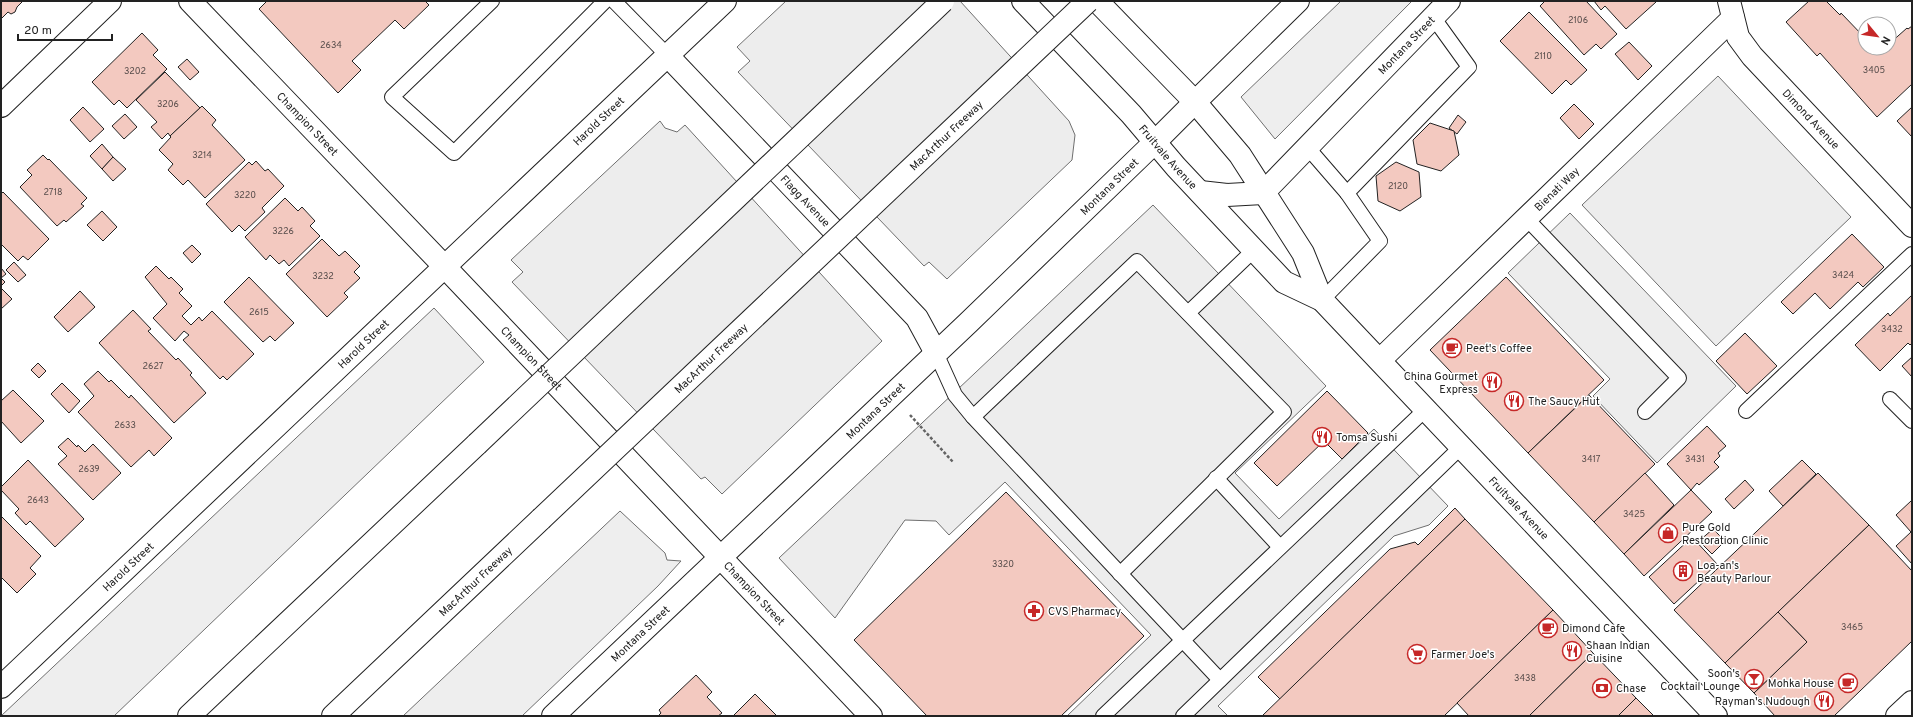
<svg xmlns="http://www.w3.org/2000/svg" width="1913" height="717" font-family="Overpass,sans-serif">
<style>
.green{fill:#eee;stroke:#6f6f6f}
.parking{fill:#ededed;stroke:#6f6f6f}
.building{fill:#f3c9c0;stroke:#222}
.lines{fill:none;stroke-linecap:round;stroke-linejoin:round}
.service-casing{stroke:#222;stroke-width:16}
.minor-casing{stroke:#222;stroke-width:24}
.tertiary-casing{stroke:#222;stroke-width:24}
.secondary-casing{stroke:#222;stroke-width:24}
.motorway-casing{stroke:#222;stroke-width:24}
.path{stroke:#646464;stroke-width:2.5;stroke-dasharray:3 2;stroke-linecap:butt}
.service{stroke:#fff;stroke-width:14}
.minor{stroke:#fff;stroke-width:22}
.tertiary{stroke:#fff;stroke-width:22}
.secondary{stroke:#fff;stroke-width:22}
.motorway{stroke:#fff;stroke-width:22}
.motorway-bridge-casing{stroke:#222;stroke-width:24;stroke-linecap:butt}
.motorway-bridge{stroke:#fff;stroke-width:22}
.labels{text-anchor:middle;stroke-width:3;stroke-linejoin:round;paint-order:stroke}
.number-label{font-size:9px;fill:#564c4a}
.street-label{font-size:11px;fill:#222;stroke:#fff}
.poi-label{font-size:11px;fill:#222;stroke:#fff;text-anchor:start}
</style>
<rect width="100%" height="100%" fill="#fff"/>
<g class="green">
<polygon points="1341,1 1412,1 1275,139 1241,97"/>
<polygon points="434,308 484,362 114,716 1,716"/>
<polygon points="620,511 665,553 667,560 681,561 658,586 522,716 403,716"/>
</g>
<g class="parking">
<polygon points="786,1 960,1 1069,121 1075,135 1072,160 947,279 929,262 924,266 738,72 750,61 737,47"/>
<polygon points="1718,76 1851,217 1716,346 1582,205"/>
<polygon points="660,121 665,128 677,132 685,125 882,341 722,494 705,477 701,479 512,282 523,272 511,260"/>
<polygon points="1153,205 1326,386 1235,473 1279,519 1374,429 1448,506 1429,525 1394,536 1218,706 1228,716 1067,716 1151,635 1005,482 949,535 936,521 905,520 835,618 779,558"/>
<polygon points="1570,213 1736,386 1657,463 1593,396 1610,379 1508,273"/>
</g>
<g class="building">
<polygon points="1,1 23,1 17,7 15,12 11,14 8,12 1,19"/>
<polygon points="267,1 425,1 429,5 404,29 395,20 352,61 361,70 338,93 259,9"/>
<polygon points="1545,1 1586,1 1617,34 1601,49 1596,44 1584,55 1540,6"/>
<polygon points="1594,1 1655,1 1656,2 1626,29 1605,6 1601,10"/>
<polygon points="1809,1 1826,1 1840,15 1841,13 1865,38 1865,48 1874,48 1879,54 1885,48 1889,48 1889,44 1907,28 1908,29 1912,26 1912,84 1877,117 1820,53 1817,56 1786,22"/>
<polygon points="1529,12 1587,70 1571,85 1566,80 1552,94 1500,41"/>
<polygon points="142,33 158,50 153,55 167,69 127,108 119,100 114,105 92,82"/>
<polygon points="1629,42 1652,66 1638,80 1615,54"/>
<polygon points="187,59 199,72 190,80 178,67"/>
<polygon points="165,72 200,108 170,136 168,133 162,139 151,127 157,122 136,100"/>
<polygon points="1574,104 1594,124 1579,139 1560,118"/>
<polygon points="202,106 216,120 212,125 245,160 205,198 188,180 183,185 168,170 173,164 159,150 171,137 170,136"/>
<polygon points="83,107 104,129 90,142 70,120"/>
<polygon points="1912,107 1912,137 1897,121"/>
<polygon points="125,114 137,127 124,139 112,126"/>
<polygon points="1458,115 1466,122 1457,134 1449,128"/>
<polygon points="1430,123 1454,131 1459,155 1441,171 1417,164 1413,140"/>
<polygon points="102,144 113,157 102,169 90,156"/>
<polygon points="43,155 48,160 49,159 87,198 81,204 84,206 66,222 64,220 57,226 20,187 32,175 27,170"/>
<polygon points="113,157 126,169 113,181 102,169"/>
<polygon points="256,161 265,171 268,169 284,186 262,208 265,212 245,231 239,225 232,232 206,204 249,162 252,165"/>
<polygon points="1396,162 1419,172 1421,197 1400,211 1378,201 1376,176"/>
<polygon points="3,192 49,239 28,260 23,256 18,261 1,244 1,194"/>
<polygon points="285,198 298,211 302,207 315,221 310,226 320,236 289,266 284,260 279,264 270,255 266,260 245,237"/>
<polygon points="102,211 117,227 103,241 87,225"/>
<polygon points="1852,234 1884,267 1863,287 1858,282 1830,309 1815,293 1793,314 1781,302"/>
<polygon points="322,239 339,256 345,251 360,266 354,272 360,278 344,293 348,297 327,317 286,274"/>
<polygon points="192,245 201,254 192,263 183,253"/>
<polygon points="14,262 26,275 18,282 6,270"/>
<polygon points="156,266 169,279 171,277 183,289 179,293 192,306 182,316 191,325 199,317 202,321 212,311 254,354 227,380 223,376 220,379 183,340 189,335 184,331 175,341 153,318 167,304 145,277"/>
<polygon points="1,268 6,274 1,278 5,282 1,286"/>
<polygon points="249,277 294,323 275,341 270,336 263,342 224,302"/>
<polygon points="1506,277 1604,380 1528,453 1430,350"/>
<polygon points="1,288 12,299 1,309"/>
<polygon points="80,291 95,307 68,332 54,317"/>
<polygon points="1912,295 1912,343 1910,345 1908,343 1880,371 1855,345 1888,313 1890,316"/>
<polygon points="133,310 151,329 148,331 176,360 178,358 192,373 190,375 206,393 174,423 99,343"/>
<polygon points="1745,333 1777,366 1747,394 1716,361"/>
<polygon points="1912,357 1912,377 1902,366"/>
<polygon points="38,363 46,371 39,378 31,370"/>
<polygon points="98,371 109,382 111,380 129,398 131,395 172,438 154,456 149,450 131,467 78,412 94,396 84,384"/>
<polygon points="62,383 80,401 69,413 51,394"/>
<polygon points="13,390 44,421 21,443 1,421 1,401"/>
<polygon points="1327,391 1368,433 1342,459 1324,441 1277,486 1254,463"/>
<polygon points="1589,395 1655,464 1594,522 1528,453"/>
<polygon points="1707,426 1726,446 1718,453 1720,456 1714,462 1719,467 1699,485 1697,483 1691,490 1667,464"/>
<polygon points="68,438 77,447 78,445 85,452 93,444 121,473 93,500 58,464 67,456 58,447"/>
<polygon points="28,460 84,519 55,547 30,521 26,525 15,513 19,509 1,490 1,487"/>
<polygon points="1802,460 1816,474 1783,506 1769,491"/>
<polygon points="1645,473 1674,505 1624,554 1594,522"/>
<polygon points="1818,473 1869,525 1725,663 1674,610"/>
<polygon points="1745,480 1754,490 1734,509 1725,499"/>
<polygon points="1691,490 1712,512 1644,576 1624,554"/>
<polygon points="1006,492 1144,636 1061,716 927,716 854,640"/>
<polygon points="1911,501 1912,503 1912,564 1896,546 1911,532 1896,515"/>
<polygon points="1455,508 1465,519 1280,699 1258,677 1390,549 1415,542 1418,545"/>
<polygon points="1,516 41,556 30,568 36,574 17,593 1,577"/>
<polygon points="1465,519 1553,610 1444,716 1262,716"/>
<polygon points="1869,525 1912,571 1912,641 1834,716 1775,716 1754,693 1807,642 1778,612"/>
<polygon points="1713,529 1725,541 1712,554 1699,541"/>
<polygon points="1692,537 1717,564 1674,604 1649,577"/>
<polygon points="1553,610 1593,653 1529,716 1469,716 1457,703"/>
<polygon points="1778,612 1807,642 1754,693 1725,663"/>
<polygon points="1593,653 1636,698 1618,716 1529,716"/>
<polygon points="696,675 712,692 707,697 722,713 718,716 658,716 661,713 659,710"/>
<polygon points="755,694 777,716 733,716"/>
<polygon points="1636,698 1654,716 1618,716"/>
</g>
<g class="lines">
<defs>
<g id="service">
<polyline points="492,1 392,97 454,153 605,1"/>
<polyline points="614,1 667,55"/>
<polyline points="1308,148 1347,193 1469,67 1433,17"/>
<polyline points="1526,218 1679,378 1645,412"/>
<polyline points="1322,300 1380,241 1347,193"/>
<polyline points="1188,313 1253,251"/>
<polyline points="936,353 955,395 973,417 1220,680"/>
<polyline points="1890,399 1912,421"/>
<polyline points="1746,411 1912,254"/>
<polyline points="973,417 1137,261 1284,412 1120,574"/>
<polyline points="1216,478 1280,547"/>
<polyline points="1103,716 1426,409"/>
<polyline points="1183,716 1462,446"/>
</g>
<g id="minor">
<path id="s1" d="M190 1 444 266"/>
<path id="s2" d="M1729 1 1738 37 1752 56 1912 226"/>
<path id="s3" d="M667 55 917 318 936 353"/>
<polyline points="1,106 110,1"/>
<path id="s4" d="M1263 193 1449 1"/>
<path id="s5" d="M1380 360 1733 18"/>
</g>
<g id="tertiary">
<path id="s6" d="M444 266 871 716"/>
<path id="s7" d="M1 687 725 1"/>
<path id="s8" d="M553 716 968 323 1155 142"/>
</g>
<g id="secondary">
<path id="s9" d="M1023 1 1131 114 1176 167 1284 282 1322 300 1716 716"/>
<polyline points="1097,1 1195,102 1240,155 1303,253 1322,300"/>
<polyline points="1155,142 1195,102"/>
<polyline points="1200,192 1227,195 1263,193"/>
<polyline points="1897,716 1912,702"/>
</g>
<g id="motorway">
<polyline points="1195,102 1298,1"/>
<polyline points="189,716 477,444"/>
<path id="s10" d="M333 716 541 519"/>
</g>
</defs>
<use href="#service" class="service-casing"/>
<use href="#minor" class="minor-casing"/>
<use href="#tertiary" class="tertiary-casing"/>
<use href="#secondary" class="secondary-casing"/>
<use href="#motorway" class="motorway-casing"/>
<polyline class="path" points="910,415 953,462"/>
<use href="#service" class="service"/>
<use href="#minor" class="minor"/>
<use href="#tertiary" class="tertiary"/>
<use href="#secondary" class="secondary"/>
<use href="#motorway" class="motorway"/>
<defs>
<g id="motorway-bridge">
<polyline points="477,444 943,1"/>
<path id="s11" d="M541 519 1088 1"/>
</g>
</defs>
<use href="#motorway-bridge" class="motorway-bridge-casing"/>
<use href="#motorway-bridge" class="motorway-bridge"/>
</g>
<defs>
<symbol id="cafe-ring" viewBox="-11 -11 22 22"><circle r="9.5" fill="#fff" stroke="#c62828" stroke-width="1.5"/><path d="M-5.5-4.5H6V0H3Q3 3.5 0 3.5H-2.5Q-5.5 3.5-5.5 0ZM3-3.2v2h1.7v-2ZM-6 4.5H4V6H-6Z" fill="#c62828"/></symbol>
<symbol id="restaurant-ring" viewBox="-11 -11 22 22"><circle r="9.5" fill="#fff" stroke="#c62828" stroke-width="1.5"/><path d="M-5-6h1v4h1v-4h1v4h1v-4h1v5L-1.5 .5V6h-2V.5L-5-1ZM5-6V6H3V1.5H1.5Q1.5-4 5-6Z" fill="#c62828"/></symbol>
<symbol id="shop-ring" viewBox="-11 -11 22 22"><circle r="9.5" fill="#fff" stroke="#c62828" stroke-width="1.5"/><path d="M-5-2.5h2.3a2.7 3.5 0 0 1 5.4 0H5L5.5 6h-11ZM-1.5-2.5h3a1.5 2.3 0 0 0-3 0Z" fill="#c62828"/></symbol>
<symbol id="building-ring" viewBox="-11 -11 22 22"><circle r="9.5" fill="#fff" stroke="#c62828" stroke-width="1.5"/><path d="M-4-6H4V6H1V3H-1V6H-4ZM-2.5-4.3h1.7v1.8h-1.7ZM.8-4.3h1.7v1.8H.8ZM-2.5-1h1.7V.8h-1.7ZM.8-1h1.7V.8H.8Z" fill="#c62828"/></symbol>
<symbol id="pharmacy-ring" viewBox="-11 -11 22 22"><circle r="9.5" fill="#fff" stroke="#c62828" stroke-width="1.5"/><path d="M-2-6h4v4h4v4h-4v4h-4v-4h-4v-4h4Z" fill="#c62828"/></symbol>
<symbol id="supermarket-ring" viewBox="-11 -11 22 22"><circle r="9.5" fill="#fff" stroke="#c62828" stroke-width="1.5"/><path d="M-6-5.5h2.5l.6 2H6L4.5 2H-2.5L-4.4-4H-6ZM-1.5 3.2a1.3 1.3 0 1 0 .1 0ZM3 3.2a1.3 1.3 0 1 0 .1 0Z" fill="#c62828"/></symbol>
<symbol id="bar-ring" viewBox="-11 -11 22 22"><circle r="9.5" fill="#fff" stroke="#c62828" stroke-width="1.5"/><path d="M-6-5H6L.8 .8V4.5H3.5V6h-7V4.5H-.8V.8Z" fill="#c62828"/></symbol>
<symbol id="bank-ring" viewBox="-11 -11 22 22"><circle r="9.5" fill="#fff" stroke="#c62828" stroke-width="1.5"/><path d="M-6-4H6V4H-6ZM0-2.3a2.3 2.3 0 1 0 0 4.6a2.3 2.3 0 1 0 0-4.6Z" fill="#c62828"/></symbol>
</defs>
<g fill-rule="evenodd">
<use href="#cafe-ring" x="1441" y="337" width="22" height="22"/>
<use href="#restaurant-ring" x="1481" y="371" width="22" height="22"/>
<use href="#restaurant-ring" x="1503" y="390" width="22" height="22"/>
<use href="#restaurant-ring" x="1311" y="426" width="22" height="22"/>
<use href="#shop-ring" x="1657" y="522" width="22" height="22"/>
<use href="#building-ring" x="1672" y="560" width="22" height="22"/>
<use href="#pharmacy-ring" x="1023" y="600" width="22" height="22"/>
<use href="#cafe-ring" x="1537" y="617" width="22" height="22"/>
<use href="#restaurant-ring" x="1561" y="640" width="22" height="22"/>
<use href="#supermarket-ring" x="1406" y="643" width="22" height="22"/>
<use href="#bar-ring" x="1743" y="668" width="22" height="22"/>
<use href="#cafe-ring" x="1837" y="672" width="22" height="22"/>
<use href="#bank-ring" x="1591" y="677" width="22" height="22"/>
<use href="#restaurant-ring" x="1813" y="690" width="22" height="22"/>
</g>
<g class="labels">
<g class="number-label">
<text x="1578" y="23">2106</text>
<text x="331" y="48">2634</text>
<text x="1543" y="59">2110</text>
<text x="1874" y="73">3405</text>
<text x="135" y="74">3202</text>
<text x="168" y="107">3206</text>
<text x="202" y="158">3214</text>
<text x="1398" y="189">2120</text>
<text x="53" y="195">2718</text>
<text x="245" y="198">3220</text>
<text x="283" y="234">3226</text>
<text x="1843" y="278">3424</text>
<text x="323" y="279">3232</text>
<text x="259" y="315">2615</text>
<text x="1892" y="332">3432</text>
<text x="153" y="369">2627</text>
<text x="125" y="428">2633</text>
<text x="1591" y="462">3417</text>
<text x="1695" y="462">3431</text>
<text x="89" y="472">2639</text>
<text x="38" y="503">2643</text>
<text x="1634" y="517">3425</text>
<text x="1003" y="567">3320</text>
<text x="1852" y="630">3465</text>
<text x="1525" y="681">3438</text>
</g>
<g class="street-label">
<text dy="4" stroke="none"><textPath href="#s4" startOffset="206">Montana Street</textPath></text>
<text dy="4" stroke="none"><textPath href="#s2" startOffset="147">Dimond Avenue</textPath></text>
<text dy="4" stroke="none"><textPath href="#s7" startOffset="823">Harold Street</textPath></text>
<text dy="4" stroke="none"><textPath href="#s1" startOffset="170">Champion Street</textPath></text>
<text dy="4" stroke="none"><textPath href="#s11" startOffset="558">MacArthur Freeway</textPath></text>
<text dy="4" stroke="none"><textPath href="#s9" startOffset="213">Fruitvale Avenue</textPath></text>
<text dy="4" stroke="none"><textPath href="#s8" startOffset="768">Montana Street</textPath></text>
<text dy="4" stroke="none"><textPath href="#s5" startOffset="246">Bienati Way</textPath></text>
<text dy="4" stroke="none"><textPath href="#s3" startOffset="201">Flagg Avenue</textPath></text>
<text dy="4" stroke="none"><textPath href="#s7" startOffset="499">Harold Street</textPath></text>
<text dy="4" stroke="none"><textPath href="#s6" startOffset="127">Champion Street</textPath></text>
<text dy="4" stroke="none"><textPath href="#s11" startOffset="234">MacArthur Freeway</textPath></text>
<text dy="4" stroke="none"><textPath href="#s8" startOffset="444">Montana Street</textPath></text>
<text dy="4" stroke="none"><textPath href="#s9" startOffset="712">Fruitvale Avenue</textPath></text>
<text dy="4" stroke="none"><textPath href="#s7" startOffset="175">Harold Street</textPath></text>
<text dy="4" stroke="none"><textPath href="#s10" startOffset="196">MacArthur Freeway</textPath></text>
<text dy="4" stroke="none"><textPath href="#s6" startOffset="451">Champion Street</textPath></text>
<text dy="4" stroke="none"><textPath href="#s8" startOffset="120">Montana Street</textPath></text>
</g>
<g class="poi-label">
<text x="1466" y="352">Peet's Coffee</text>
<text x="1478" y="380" text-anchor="end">China Gourmet<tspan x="1478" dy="13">Express</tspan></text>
<text x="1528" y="405">The Saucy Hut</text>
<text x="1336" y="441">Tomsa Sushi</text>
<text x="1682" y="531">Pure Gold<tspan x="1682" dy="13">Restoration Clinic</tspan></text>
<text x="1697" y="569">Loa-an's<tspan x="1697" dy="13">Beauty Parlour</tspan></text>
<text x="1048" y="615">CVS Pharmacy</text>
<text x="1562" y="632">Dimond Cafe</text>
<text x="1586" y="649">Shaan Indian<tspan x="1586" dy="13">Cuisine</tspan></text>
<text x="1431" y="658">Farmer Joe's</text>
<text x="1740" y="677" text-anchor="end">Soon's<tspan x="1740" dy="13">Cocktail Lounge</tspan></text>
<text x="1834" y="687" text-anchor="end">Mohka House</text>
<text x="1616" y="692">Chase</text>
<text x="1810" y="705" text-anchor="end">Rayman's Nudough</text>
</g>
</g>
<rect width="1913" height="717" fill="none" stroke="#222222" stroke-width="4"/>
<g transform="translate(1877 36) rotate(119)"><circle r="19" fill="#ffffff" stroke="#a7a7a7"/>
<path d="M0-3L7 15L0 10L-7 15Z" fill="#c62828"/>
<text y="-6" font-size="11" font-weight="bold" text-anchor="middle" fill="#222222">N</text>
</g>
<path d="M18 34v6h94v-6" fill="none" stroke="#222222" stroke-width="2"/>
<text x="24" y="34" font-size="12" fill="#222222" stroke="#ffffff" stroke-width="3" paint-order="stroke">20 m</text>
</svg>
